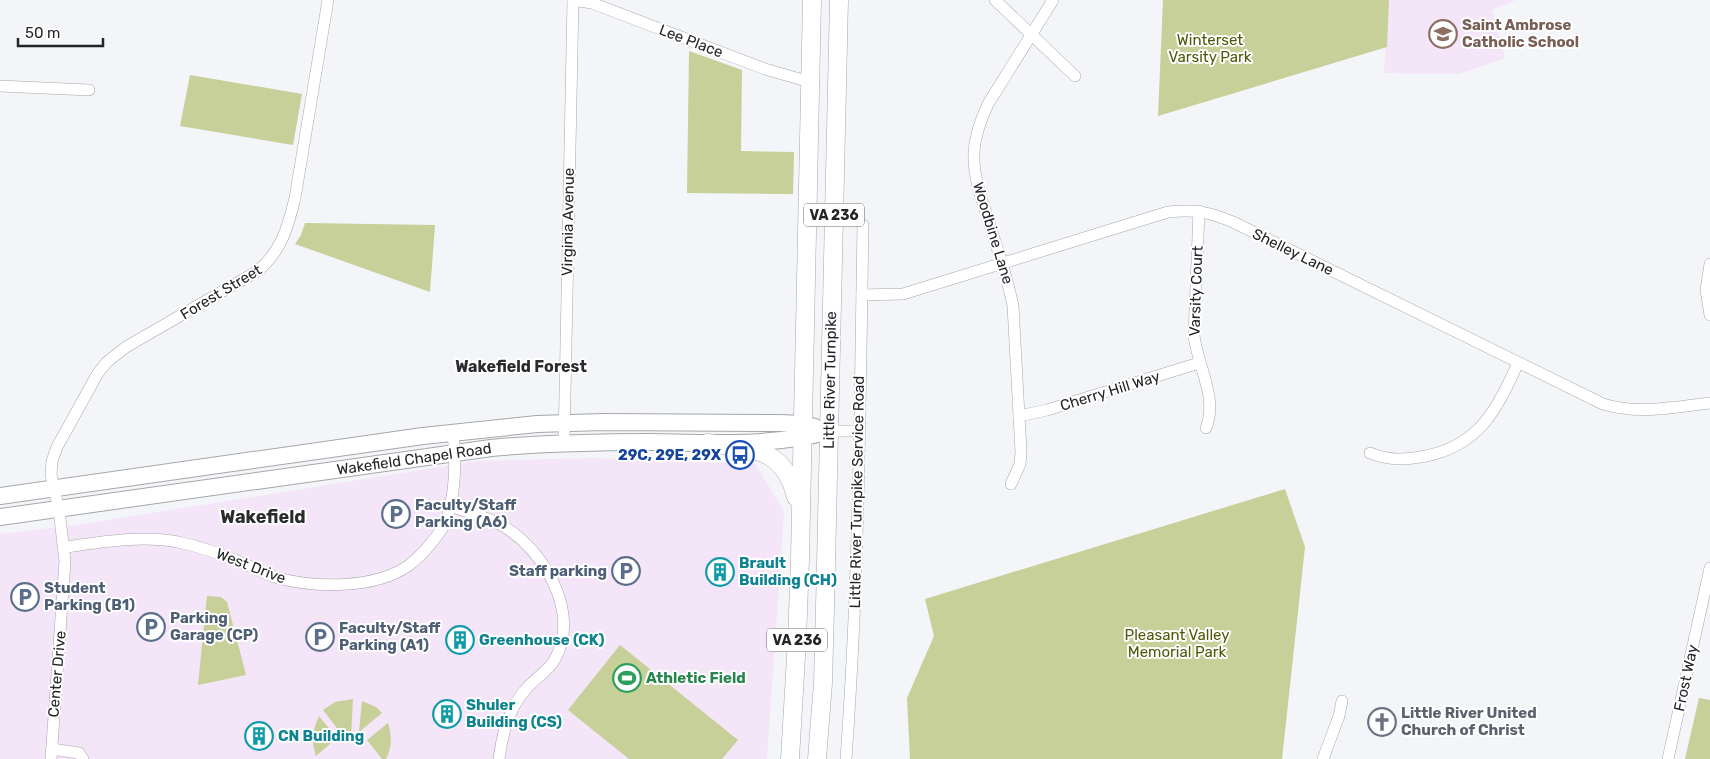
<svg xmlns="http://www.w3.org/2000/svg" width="1710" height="759" font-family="Rubik,sans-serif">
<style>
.education{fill:#f4e5f8}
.green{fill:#c6d098}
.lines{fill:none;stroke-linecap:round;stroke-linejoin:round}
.street-casing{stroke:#a5a7aa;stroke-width:12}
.secondary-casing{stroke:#a5a7aa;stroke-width:18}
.primary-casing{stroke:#a5a7aa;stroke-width:19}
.street{stroke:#fff;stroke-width:11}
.secondary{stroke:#fff;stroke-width:16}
.primary{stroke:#fff;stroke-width:18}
.labels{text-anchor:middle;stroke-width:4;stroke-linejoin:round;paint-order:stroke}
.shield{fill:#fff;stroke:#666667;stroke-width:1}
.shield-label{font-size:14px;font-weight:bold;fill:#242526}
.education-label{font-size:15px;font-weight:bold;fill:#785e54;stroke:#fff;text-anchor:start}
.park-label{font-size:15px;fill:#4f5808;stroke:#fff}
.street-label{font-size:15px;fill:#242526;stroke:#fff}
.transit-label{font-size:15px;font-weight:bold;fill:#164399;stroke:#fff;text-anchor:end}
.service-label{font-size:15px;font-weight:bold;fill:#4e5e75;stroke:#fff;text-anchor:start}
.culture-label{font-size:15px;font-weight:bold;fill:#0d838f;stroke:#fff;text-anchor:start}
.leisure-label{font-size:15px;font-weight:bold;fill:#27864d;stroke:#fff;text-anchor:start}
.worship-label{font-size:15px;font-weight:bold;fill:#5b616d;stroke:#fff;text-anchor:start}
.neighbourhood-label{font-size:16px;font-weight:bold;fill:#292b2d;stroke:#fff}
.quarter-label{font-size:18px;font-weight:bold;fill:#292b2d;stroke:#fff}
</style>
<rect width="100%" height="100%" fill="#f3f5f9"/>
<g class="education">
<polygon points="1389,0 1516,0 1492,10 1505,58 1459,74 1384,73"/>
<polygon points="594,458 755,464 784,511 767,759 0,759 0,534 83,524 477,461"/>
</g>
<g class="green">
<polygon points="1163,0 1389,0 1387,47 1158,116"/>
<polygon points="689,51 742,70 741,151 794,152 793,194 687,193"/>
<polygon points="190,75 302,94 293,145 180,126"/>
<polygon points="305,223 435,225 430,292 295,244 301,235"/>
<polygon points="1285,489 1305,547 1282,759 910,759 907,698 934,636 925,599"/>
<polygon points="207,596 221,597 227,602 246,675 198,685"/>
<polygon points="620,645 738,740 722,759 629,759 568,710"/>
<polygon points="1699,698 1710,700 1710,759 1685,759"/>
<polygon points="353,699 351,738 347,741 323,710 335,702"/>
<polygon points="362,701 376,707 382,713 359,732"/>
<path d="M319 716 337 738 316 756C311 741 312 731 319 716Z"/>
<path d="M388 723C392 736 392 747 386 759H382L367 740Z"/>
</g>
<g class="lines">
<defs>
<g id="street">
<polyline points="573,0 592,3 765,69 810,82"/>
<polyline points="995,0 1075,76"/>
<polyline points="0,86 89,90"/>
<path d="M1199 211 1194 336C1198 367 1218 398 1206 428"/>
<polyline points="1710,264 1706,290 1710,315"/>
<path d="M862 295 903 294 1168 212C1194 209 1209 212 1233 222L1603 404C1639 415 1673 407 1710 403"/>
<polyline points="1019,416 1047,410 1199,363"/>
<polyline points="830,431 859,431"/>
<polyline points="564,443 573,0"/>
<path d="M1370 453C1390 461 1405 460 1426 456 1480 445 1497 409 1518 363"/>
<path d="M1011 484 1020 464 1021 452 1013 306C1007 275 996 246 987 216 980 195 973 174 974 152 975 135 981 119 988 104L1053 0"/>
<path d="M450 506C468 512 487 517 503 526 544 550 581 613 555 659 548 672 535 678 526 689 509 708 502 734 499 759"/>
<path d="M65 547C103 542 140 535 178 542 202 547 224 555 247 565 257 569 267 575 278 578 316 588 374 589 408 566 417 559 425 551 432 542 437 536 442 530 445 523 456 495 456 462 453 433"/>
<polyline points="52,749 79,753 83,759"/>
<path d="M51 759 65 561 59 510 51 475 52 461 57 447 98 373 107 362 126 347 256 272C281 253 288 227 295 198L328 0"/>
<path d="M846 759C859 581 860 403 863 225"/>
<polyline points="1323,759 1339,716 1342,701"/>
<polyline points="1668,759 1710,568"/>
</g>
<g id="secondary">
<polyline points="0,496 423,436 537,424 604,422 780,423 802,424 815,427"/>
<path d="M0 517 491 448C544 443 598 442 651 442 712 443 770 447 830 431"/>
</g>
<g id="primary">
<path d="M707 443C750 449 784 446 796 497"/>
<polyline points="790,759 797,640 800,559 812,0"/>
<polyline points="817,759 823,683 825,607 839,0"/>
</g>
</defs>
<use href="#street" class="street-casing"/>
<use href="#secondary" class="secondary-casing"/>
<use href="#primary" class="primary-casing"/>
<use href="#street" class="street"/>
<use href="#secondary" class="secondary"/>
<use href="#primary" class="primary"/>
</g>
<defs>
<symbol id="school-ring" viewBox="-11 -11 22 22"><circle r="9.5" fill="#fff" stroke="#8d6e63" stroke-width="1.5"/><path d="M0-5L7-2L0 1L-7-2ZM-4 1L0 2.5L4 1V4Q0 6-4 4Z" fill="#8d6e63"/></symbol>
<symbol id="bus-ring" viewBox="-11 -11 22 22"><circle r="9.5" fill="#fff" stroke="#1a4fb4" stroke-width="1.5"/><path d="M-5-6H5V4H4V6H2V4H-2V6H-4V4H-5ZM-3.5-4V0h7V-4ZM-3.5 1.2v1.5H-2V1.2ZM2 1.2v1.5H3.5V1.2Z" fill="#1a4fb4"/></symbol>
<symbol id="parking-ring" viewBox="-11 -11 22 22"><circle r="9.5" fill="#fff" stroke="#5c6f8a" stroke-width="1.5"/><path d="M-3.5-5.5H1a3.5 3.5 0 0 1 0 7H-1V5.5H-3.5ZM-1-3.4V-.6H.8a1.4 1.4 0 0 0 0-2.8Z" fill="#5c6f8a"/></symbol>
<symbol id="building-ring" viewBox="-11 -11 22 22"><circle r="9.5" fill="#fff" stroke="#0f9aa8" stroke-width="1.5"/><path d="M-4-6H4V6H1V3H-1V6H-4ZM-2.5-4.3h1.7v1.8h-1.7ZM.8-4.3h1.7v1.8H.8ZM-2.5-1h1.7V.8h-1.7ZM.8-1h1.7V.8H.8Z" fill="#0f9aa8"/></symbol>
<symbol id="stadium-ring" viewBox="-11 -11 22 22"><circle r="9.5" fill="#fff" stroke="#2e9e5b" stroke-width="1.5"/><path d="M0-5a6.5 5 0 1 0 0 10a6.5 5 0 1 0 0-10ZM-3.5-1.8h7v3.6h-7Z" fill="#2e9e5b"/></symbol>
<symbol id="church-ring" viewBox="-11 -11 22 22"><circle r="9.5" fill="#fff" stroke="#6b7280" stroke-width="1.5"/><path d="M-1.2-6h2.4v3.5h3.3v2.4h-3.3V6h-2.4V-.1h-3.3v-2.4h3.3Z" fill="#6b7280"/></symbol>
</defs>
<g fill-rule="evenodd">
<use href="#school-ring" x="1427" y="18" width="32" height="32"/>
<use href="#bus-ring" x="724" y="439" width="32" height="32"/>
<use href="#parking-ring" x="380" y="498" width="32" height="32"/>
<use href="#parking-ring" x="610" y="555" width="32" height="32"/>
<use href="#building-ring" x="704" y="556" width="32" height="32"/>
<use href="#parking-ring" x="9" y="581" width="32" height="32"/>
<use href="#parking-ring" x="135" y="611" width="32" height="32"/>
<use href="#parking-ring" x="304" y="621" width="32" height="32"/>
<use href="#building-ring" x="444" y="624" width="32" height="32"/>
<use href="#stadium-ring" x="611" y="662" width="32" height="32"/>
<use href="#building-ring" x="431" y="698" width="32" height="32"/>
<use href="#church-ring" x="1366" y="706" width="32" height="32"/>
<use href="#building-ring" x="243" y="720" width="32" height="32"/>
</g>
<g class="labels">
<g class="shield">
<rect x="804" y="203.5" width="60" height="23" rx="4"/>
<rect x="767" y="628.5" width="60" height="23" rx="4"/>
</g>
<g class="shield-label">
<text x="834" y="220">VA 236</text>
<text x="797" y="645">VA 236</text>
</g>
<g class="education-label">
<text x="1462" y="30">Saint Ambrose<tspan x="1462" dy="17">Catholic School</tspan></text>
</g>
<g class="park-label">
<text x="1210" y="45">Winterset<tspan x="1210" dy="17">Varsity Park</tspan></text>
<text x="1177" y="640">Pleasant Valley<tspan x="1177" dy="17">Memorial Park</tspan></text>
</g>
<g class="street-label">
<text transform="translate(691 41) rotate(21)" y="5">Lee Place</text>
<text transform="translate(568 222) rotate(-89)" y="5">Virginia Avenue</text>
<text transform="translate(993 233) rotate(73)" y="5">Woodbine Lane</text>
<text transform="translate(1293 252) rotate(26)" y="5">Shelley Lane</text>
<text transform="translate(1196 291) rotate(-88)" y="5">Varsity Court</text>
<text transform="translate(221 292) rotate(-31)" y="5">Forest Street</text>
<text transform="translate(830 380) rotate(-89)" y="5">Little River Turnpike</text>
<text transform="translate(1110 391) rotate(-17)" y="5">Cherry Hill Way</text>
<text transform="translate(414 459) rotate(-8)" y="5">Wakefield Chapel Road</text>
<text transform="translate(857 492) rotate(-89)" y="5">Little River Turnpike Service Road</text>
<text transform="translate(251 566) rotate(21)" y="5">West Drive</text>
<text transform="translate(57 674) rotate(-85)" y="5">Center Drive</text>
<text transform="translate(1686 678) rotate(-78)" y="5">Frost Way</text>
</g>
<g class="transit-label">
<text x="721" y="460">29C, 29E, 29X</text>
</g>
<g class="service-label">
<text x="415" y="510">Faculty/Staff<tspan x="415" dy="17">Parking (A6)</tspan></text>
<text x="607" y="576" text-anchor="end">Staff parking</text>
<text x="44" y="593">Student<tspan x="44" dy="17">Parking (B1)</tspan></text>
<text x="170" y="623">Parking<tspan x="170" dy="17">Garage (CP)</tspan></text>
<text x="339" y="633">Faculty/Staff<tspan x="339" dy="17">Parking (A1)</tspan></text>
</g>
<g class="culture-label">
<text x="739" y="568">Brault<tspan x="739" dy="17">Building (CH)</tspan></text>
<text x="479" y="645">Greenhouse (CK)</text>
<text x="466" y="710">Shuler<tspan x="466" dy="17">Building (CS)</tspan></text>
<text x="278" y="741">CN Building</text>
</g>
<g class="leisure-label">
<text x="646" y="683">Athletic Field</text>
</g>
<g class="worship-label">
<text x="1401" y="718">Little River United<tspan x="1401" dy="17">Church of Christ</tspan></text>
</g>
<g class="neighbourhood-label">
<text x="521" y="372">Wakefield Forest</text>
</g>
<g class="quarter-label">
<text x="263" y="523">Wakefield</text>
</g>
</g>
<path d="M18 38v8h85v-8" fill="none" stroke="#242526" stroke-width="2.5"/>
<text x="25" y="38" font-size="15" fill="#242526" stroke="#ffffff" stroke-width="4" paint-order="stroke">50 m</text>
</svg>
